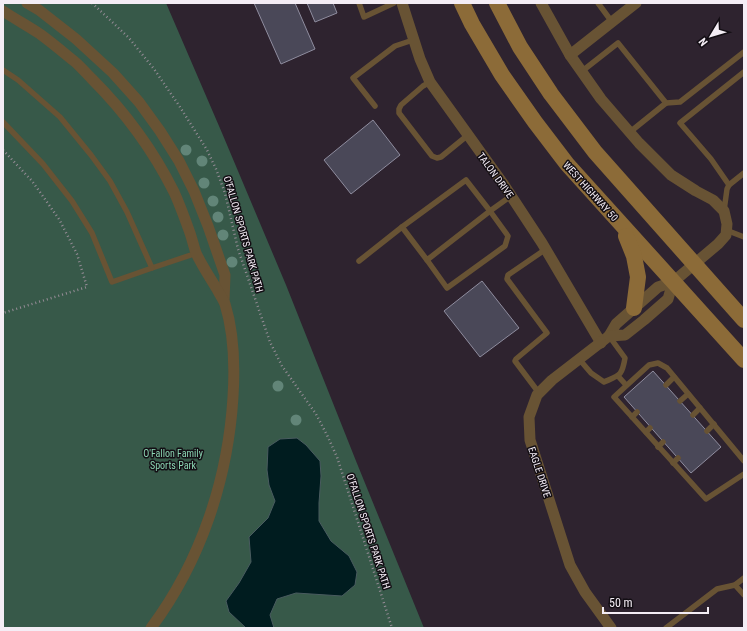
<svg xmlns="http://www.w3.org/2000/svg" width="747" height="631" font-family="'Roboto Condensed',sans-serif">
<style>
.green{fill:#375949}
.water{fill:#001c1f;stroke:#495b5f}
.building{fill:#4a4858;stroke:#8f8d9f}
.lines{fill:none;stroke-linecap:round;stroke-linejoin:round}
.path{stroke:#958c96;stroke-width:2.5;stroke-dasharray:1 3;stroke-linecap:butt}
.lane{stroke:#685334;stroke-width:5.5}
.street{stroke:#685334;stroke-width:11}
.secondary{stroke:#8c6b38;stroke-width:16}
.tree{fill:#628578}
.labels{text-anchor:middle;stroke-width:3;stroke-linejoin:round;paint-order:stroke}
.street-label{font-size:10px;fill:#f4edf5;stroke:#130e14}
.park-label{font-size:10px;fill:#8cd6b4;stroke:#130e14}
</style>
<rect width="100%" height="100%" fill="#2e232f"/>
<polygon class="green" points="3,3 166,3 222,133 286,285 356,461 424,628 3,628"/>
<polygon class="water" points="297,438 306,445 320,461 321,476 319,503 319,521 331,541 349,556 357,572 355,585 342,596 296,593 277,599 270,615 274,628 246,628 229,612 226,601 239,583 251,562 249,537 268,518 275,501 269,485 267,470 268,447 280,439"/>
<g class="building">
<polygon points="254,3 295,3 315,49 281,64"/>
<polygon points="307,3 333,3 337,13 315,22"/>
<polygon points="373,120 400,155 351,194 324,160"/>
<polygon points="482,281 519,328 480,357 444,311"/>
<polygon points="653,371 721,447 691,473 624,397"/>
</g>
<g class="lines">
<g class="path">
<polyline points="92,3 129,38 154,69 180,107 207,150 216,169 225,193 238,249 260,313 270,342 282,366 316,414 327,435 337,457 392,628"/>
<polyline points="3,150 32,181 59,219 77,254 87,287 3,313"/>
</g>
<g class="lane">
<polyline points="359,3 364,17 394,3"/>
<polyline points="598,3 612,22"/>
<polyline points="3,70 18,80 60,117 91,155 110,181 127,212 152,268 197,253"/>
<polyline points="581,72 618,43 666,103 630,132"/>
<polyline points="430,82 423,86 401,105 399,109 399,113 432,156 437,158 441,157 468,135"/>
<polyline points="666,103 680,102 744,52"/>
<polyline points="375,106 353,78 395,46 413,40"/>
<polyline points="3,122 43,164 72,201 92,233 112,282 152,268"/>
<polyline points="729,185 711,159 680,123 744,72"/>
<polyline points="724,211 727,189 729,185 744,173"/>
<polyline points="402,227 466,180 490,211 508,236 505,246 447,288 427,260"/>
<polyline points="726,230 744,237"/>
<polyline points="359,261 402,227 427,260 490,211 511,196"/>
<path d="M579 359 591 373 604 382C620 375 622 376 625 358L609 336"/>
<polyline points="618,376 626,385"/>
<polyline points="666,385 674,377"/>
<polyline points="539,393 515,361 516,359 547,333 507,279 508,275 546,249"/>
<polyline points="680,401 688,394"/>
<polyline points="693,415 700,408"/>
<polyline points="632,417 637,412"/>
<polyline points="707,431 714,424"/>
<polyline points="646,432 650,428"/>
<polyline points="658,447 663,442"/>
<polyline points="744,461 667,368 658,363 649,365 614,397 706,499 744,474"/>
<polyline points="673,463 678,458"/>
<polyline points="735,585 744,595"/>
<polyline points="666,628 717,589 735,585 744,578"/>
</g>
<g class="street">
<polyline points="27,3 39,10 76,39 113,73 139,102 160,131 179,161 194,191 208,226 225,275 224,301"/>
<polyline points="402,3 420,59 430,82 504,185 542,243 601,343"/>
<polyline points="541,3 570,55 601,99 639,143 671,175 696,191 713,200 724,211 727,224 726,235 718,244 673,282 658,287 616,324 609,336 552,380 537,395 529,417 530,440 570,565 585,592 611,628"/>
<path d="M3 11C15 19 28 26 40 34 51 42 63 52 74 61 80 66 86 73 92 79 125 112 153 150 174 192 180 205 185 219 190 233 192 239 194 247 196 253 202 266 211 279 218 291 220 295 223 299 225 304 234 333 235 366 233 397 228 479 201 561 151 628"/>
<polyline points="570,55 636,3"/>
<polyline points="609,336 625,335 644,320 668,299 673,282"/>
</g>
<g class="secondary">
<polyline points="462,3 472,24 502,75 535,122 567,164 744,360"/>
<polyline points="497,3 520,47 551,94 595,152 744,320"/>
<polyline points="626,236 634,256 638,277 634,308"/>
</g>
</g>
<g class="tree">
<circle cx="186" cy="150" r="5.5"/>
<circle cx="202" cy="161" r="5.5"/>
<circle cx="204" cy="183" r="5.5"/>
<circle cx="213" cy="201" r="5.5"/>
<circle cx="218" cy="217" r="5.5"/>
<circle cx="223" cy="235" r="5.5"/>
<circle cx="232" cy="262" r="5.5"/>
<circle cx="278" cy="386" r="5.5"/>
<circle cx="296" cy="420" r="5.5"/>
</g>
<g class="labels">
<g class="street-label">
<text transform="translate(496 175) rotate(54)" y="4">TALON DRIVE</text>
<text transform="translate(591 191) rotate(48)" y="4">WEST HIGHWAY 50</text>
<text transform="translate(244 234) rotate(74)" y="4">O'FALLON SPORTS PARK PATH</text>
<text transform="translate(540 472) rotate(72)" y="4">EAGLE DRIVE</text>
<text transform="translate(369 531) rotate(72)" y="4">O'FALLON SPORTS PARK PATH</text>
</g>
<g class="park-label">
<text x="173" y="457">O'Fallon Family<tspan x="173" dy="12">Sports Park</tspan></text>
</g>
</g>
<rect width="747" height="631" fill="none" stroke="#f4edf5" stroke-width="8"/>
<g transform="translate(711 36) rotate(232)" stroke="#130e14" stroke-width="3" paint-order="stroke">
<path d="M0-3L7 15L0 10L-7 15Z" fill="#f4edf5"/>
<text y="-6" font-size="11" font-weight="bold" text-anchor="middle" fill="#f4edf5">N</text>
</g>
<path d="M603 607v6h105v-6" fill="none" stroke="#f4edf5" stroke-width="2"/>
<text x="609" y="607" font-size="12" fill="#f4edf5" stroke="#130e14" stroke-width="3" paint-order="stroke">50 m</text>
</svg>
